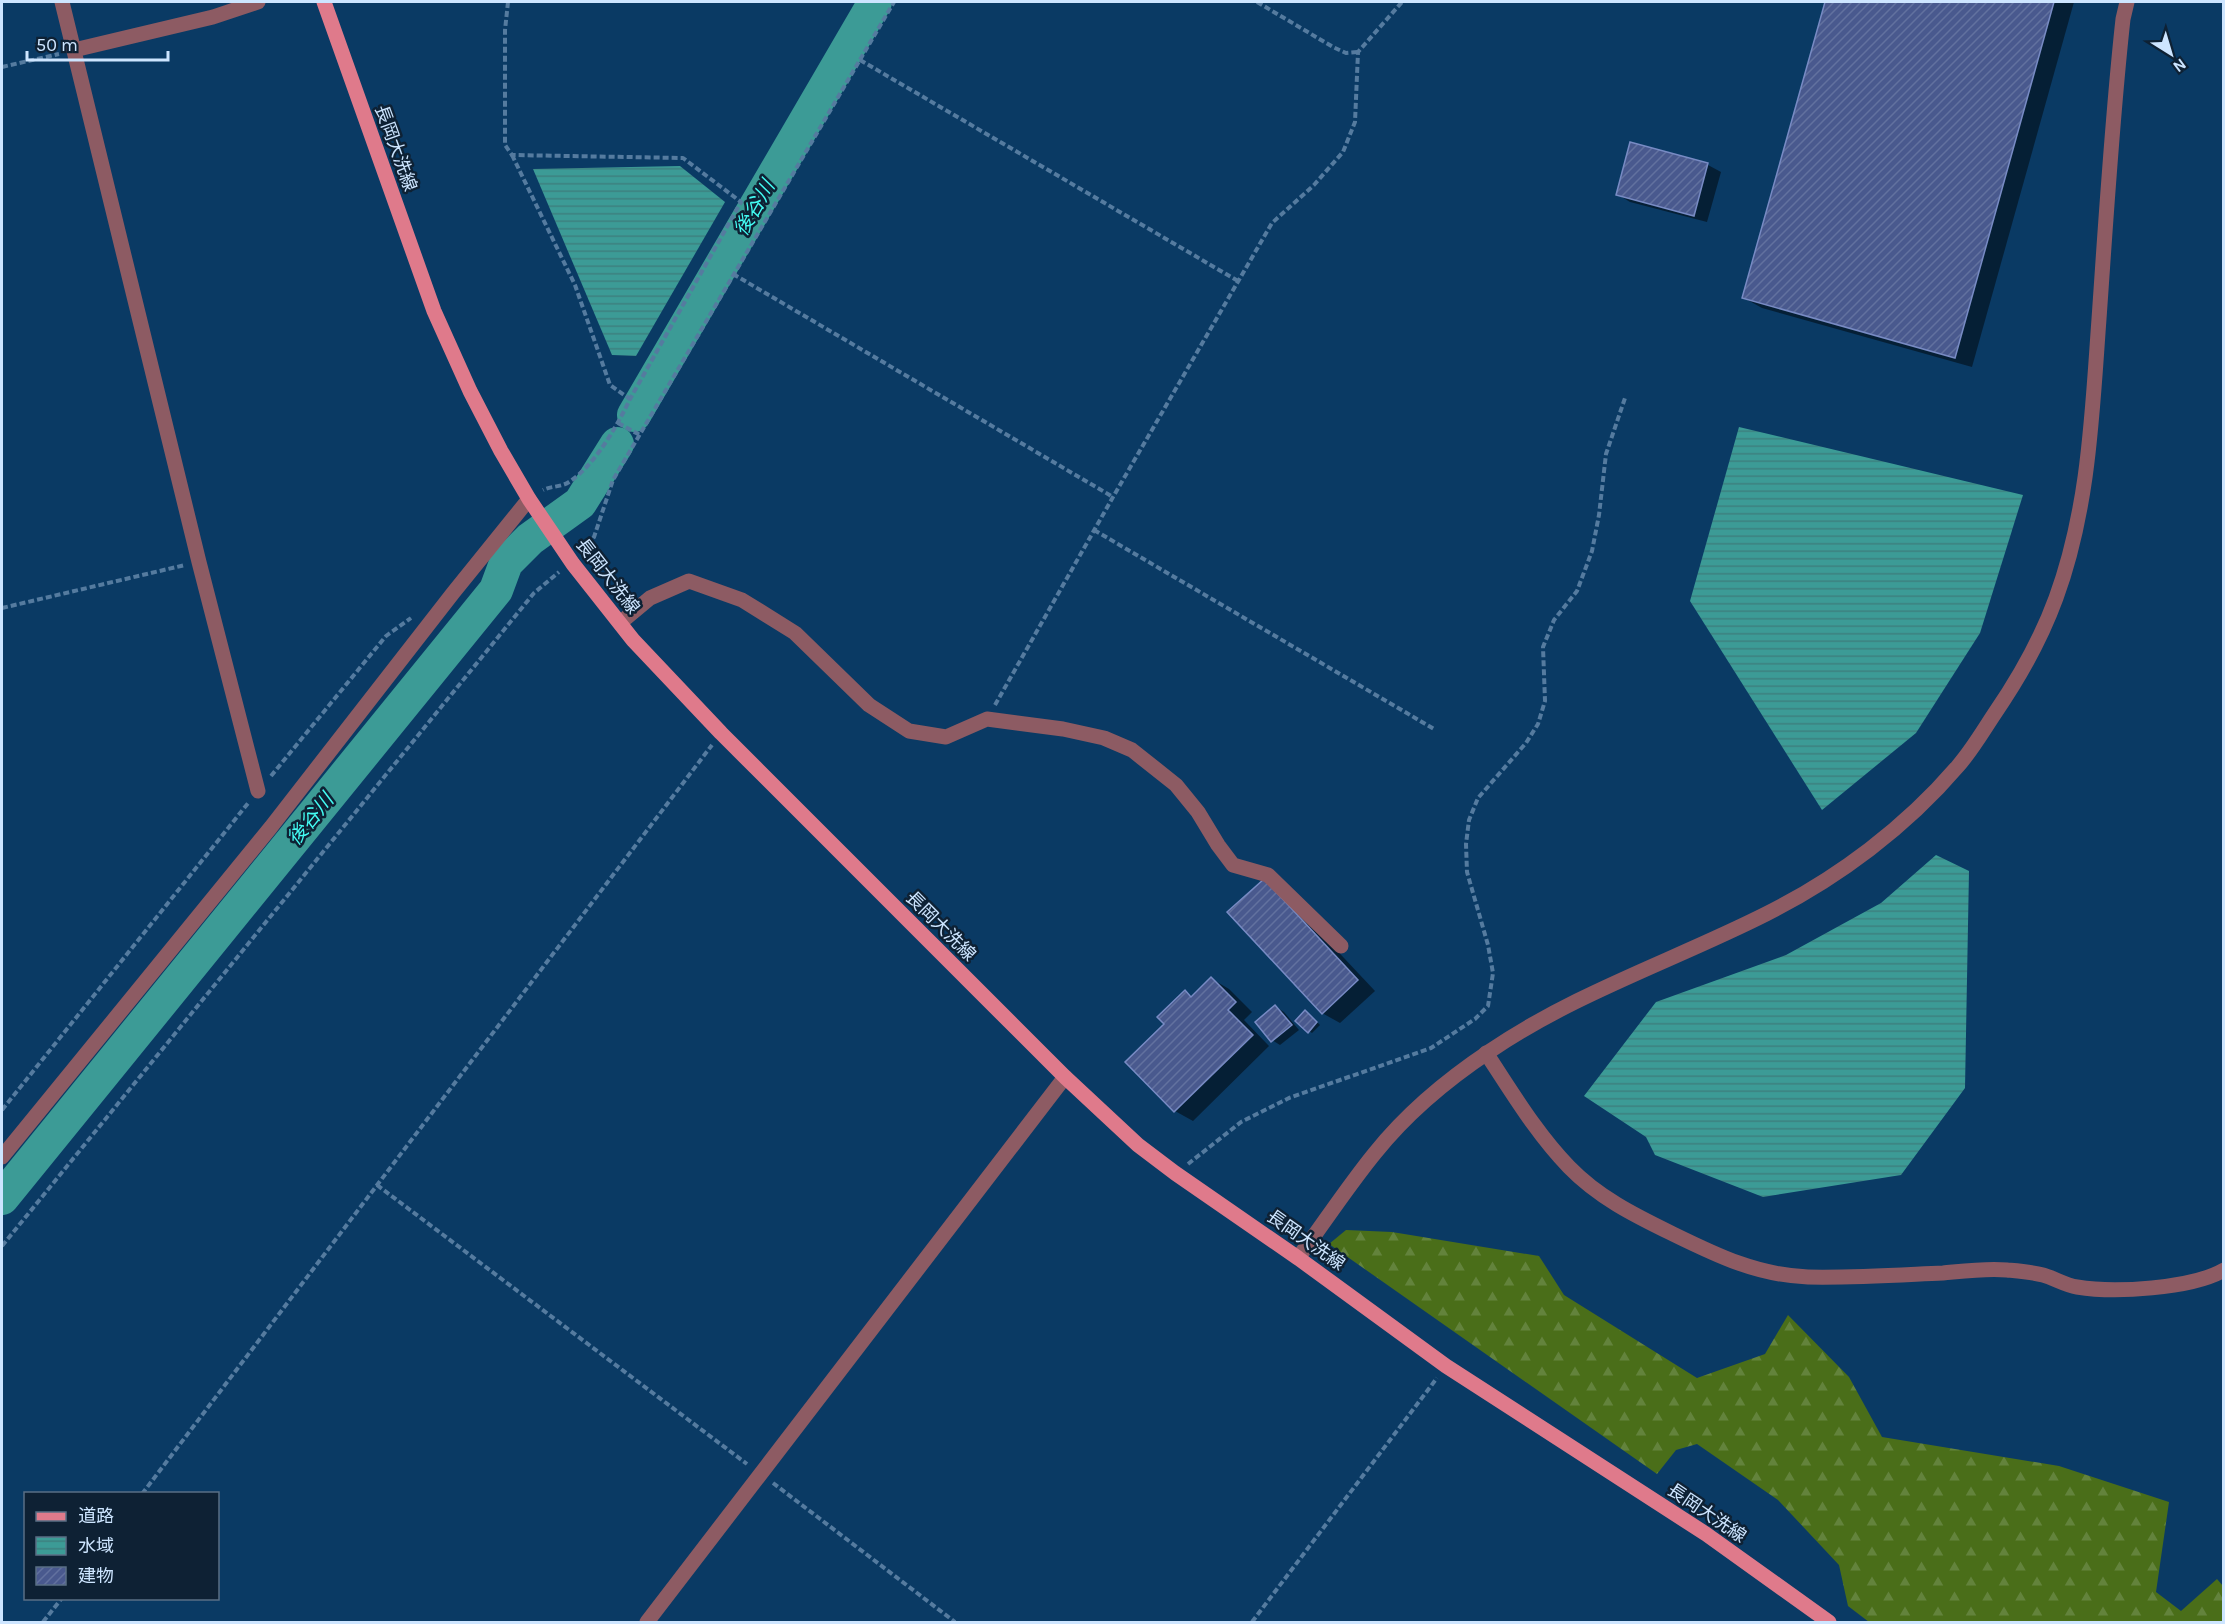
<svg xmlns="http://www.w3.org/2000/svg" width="2225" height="1624" font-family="Karla,'Noto Sans JP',sans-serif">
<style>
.forest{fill:url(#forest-firs)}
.water{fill:url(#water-rules)}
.shadow{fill:#0007}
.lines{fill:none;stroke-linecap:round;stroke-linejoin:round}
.river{stroke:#3c9b96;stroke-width:34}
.building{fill:url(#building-hatch);stroke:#788bc4;stroke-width:1.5}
.path{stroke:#557b9f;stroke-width:4;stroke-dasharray:6 3;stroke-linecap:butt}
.minor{stroke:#8d5b63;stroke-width:15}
.major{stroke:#df7a8b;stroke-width:15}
.labels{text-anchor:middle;stroke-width:5;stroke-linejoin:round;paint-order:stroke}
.street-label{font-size:18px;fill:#cde5ff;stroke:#0e2134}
.water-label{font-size:20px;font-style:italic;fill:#43fbf2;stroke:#0e2134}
</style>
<defs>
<pattern id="forest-firs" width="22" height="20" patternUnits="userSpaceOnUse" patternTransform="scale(1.5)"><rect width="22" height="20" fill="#4a6e19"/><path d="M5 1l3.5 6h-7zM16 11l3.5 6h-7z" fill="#63833c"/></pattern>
<pattern id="water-rules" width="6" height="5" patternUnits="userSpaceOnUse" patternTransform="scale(1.5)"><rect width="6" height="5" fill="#3c9b96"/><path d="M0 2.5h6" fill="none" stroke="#3d8180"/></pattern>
<pattern id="building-hatch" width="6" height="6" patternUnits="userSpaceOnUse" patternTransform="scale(1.5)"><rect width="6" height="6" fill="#49598e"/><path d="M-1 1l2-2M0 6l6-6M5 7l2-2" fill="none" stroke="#62719f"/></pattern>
</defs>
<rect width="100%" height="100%" fill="#0a3a64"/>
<polygon class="forest" points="1346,1230 1392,1232 1539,1256 1564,1295 1697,1378 1765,1354 1788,1315 1849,1377 1882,1437 2059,1466 2169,1502 2156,1592 2181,1611 2217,1579 2223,1586 2223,1622 1869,1622 1848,1606 1839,1565 1778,1500 1697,1444 1676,1450 1657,1474 1329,1244"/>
<g class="water">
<polygon points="680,166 725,202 636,356 612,355 533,169"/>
<polygon points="1739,427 2023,495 1980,633 1916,733 1822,810 1690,601"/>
<polygon points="1936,855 1969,871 1965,1088 1901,1175 1763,1197 1655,1155 1646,1137 1584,1096 1656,1002 1786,955 1881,903"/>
</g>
<g class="shadow">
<polygon points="1827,2 2074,2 1972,367 1762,308 1744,298"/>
<polygon points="1631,144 1708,165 1721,172 1707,222 1630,202 1617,194"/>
<polygon points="1281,891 1375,991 1340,1023 1322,1013"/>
<polygon points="1212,979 1229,989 1252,1012 1244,1020 1269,1046 1193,1121 1175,1111 1127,1062 1166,1024 1185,992 1193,997"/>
<polygon points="1276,1007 1284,1012 1299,1030 1280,1045 1272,1040"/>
<polygon points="1309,1014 1320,1025 1312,1033 1309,1031"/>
</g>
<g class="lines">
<g class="river">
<polyline points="634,415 875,2"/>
<polyline points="2,1198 496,590 506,563 530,539 580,503 617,444"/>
</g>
</g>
<g class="building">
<polygon points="1825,2 2054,2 1955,358 1742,298"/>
<polygon points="1630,142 1708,163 1694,216 1616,195"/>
<polygon points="1264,879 1358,980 1322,1014 1227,912"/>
<polygon points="1211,977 1236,1002 1228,1010 1253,1035 1174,1112 1125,1062 1164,1024 1157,1017 1185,990 1191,997"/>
<polygon points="1275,1005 1292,1025 1271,1042 1255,1022"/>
<polygon points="1305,1010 1317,1022 1308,1033 1295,1021"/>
</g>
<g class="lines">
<g class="path">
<path d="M508 2 505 30V145L512 155 683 158 741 202 630 399C617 426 595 465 569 482 562 487 551 486 543 490"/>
<polyline points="1257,2 1333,47 1346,53 1358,52"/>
<polyline points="860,60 1238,281"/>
<polyline points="2,67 59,54"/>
<polyline points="512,155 575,285 610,385 630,399"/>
<polyline points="733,274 1113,497"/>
<polyline points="618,423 640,435"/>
<polyline points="1094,530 1434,729"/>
<polyline points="583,553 594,537 613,480 894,2"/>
<polyline points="2,608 185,565"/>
<polyline points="995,705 1113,497 1272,223 1314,185 1343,152 1355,122 1358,52 1402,2"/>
<polyline points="271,776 386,636 411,618"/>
<polyline points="2,1110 249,802"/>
<polyline points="1188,1164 1241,1122 1289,1098 1431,1048 1475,1019 1488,1006 1493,973 1488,945 1467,872 1466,844 1469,820 1478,798 1526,743 1538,724 1545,701 1543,647 1554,620 1577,591 1592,551 1599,515 1606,454 1625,398"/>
<polyline points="377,1185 747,1464"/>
<polyline points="2,1246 534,593 559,572"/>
<polyline points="773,1483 955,1622"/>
<polyline points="142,1494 712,745"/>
<polyline points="43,1622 62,1598"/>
<polyline points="1252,1622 1437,1378"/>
</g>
<g class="minor">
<polyline points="62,2 199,562 258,791"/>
<polyline points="74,50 213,17 258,2"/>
<polyline points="620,623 650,598 689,581 742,600 795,633 869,705 909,731 946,737 987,719 1063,729 1104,738 1132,750 1176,785 1198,812 1218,845 1233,865 1268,875 1341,946"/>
<path d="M1486 1053C1512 1092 1536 1133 1569 1167 1598 1197 1634 1215 1671 1233 1716 1255 1756 1275 1808 1277 1853 1278 1898 1275 1943 1273 1964 1271 1986 1268 2007 1270 2018 1271 2032 1272 2043 1275 2054 1278 2065 1285 2077 1287 2114 1293 2191 1289 2224 1270"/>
<polyline points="2,1157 271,827 453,593 529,499"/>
<path d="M1298 1258C1324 1223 1348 1186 1375 1153 1407 1113 1448 1079 1490 1051 1575 993 1675 960 1766 914 1838 878 1906 827 1958 766 1972 750 1983 731 1995 713 2019 678 2041 639 2056 598 2089 508 2092 414 2099 319 2106 219 2112 119 2123 19L2127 2"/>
<polyline points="647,1622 1065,1077"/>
</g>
<polyline class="major" points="324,2 434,311 470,391 501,451 529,499 573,564 633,640 721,733 1065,1077 1138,1145 1175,1173 1298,1258 1446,1366 1706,1534 1829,1622"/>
</g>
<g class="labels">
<g class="street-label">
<text transform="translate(396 148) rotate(70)" y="6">長岡大洗線</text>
<text transform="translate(608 576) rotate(52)" y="6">長岡大洗線</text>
<text transform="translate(941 926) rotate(45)" y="6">長岡大洗線</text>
<text transform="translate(1306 1240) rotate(35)" y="6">長岡大洗線</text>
<text transform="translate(1707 1513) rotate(34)" y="6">長岡大洗線</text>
</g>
<g class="water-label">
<text transform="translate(754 208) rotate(-60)" y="7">後谷川</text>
<text transform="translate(310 819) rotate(-51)" y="7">後谷川</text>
</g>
</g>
<rect width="2225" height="1624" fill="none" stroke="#cde5ff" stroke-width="6"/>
<rect x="24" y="1492" width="195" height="108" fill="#0e2134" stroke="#5a6f85" stroke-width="1.5"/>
<rect x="36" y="1512" width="30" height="9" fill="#df7a8b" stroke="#5a6f85" stroke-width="1.5"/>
<text x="78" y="1522" font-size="18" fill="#cde5ff">道路</text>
<rect x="36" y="1537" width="30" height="18" fill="url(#water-rules)" stroke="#5a6f85" stroke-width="1.5"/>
<text x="78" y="1552" font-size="18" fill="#cde5ff">水域</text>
<rect x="36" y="1567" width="30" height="18" fill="url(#building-hatch)" stroke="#5a6f85" stroke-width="1.5"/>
<text x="78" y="1582" font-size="18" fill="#cde5ff">建物</text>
<g transform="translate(2171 54) rotate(143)" stroke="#0e2134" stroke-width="4.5" paint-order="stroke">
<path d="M0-4.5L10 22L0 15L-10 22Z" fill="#cde5ff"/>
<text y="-9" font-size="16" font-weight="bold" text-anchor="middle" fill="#cde5ff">N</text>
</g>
<path d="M27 51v9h141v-9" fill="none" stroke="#cde5ff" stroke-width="3"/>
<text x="36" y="51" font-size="18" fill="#cde5ff" stroke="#0e2134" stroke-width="4.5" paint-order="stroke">50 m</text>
</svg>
